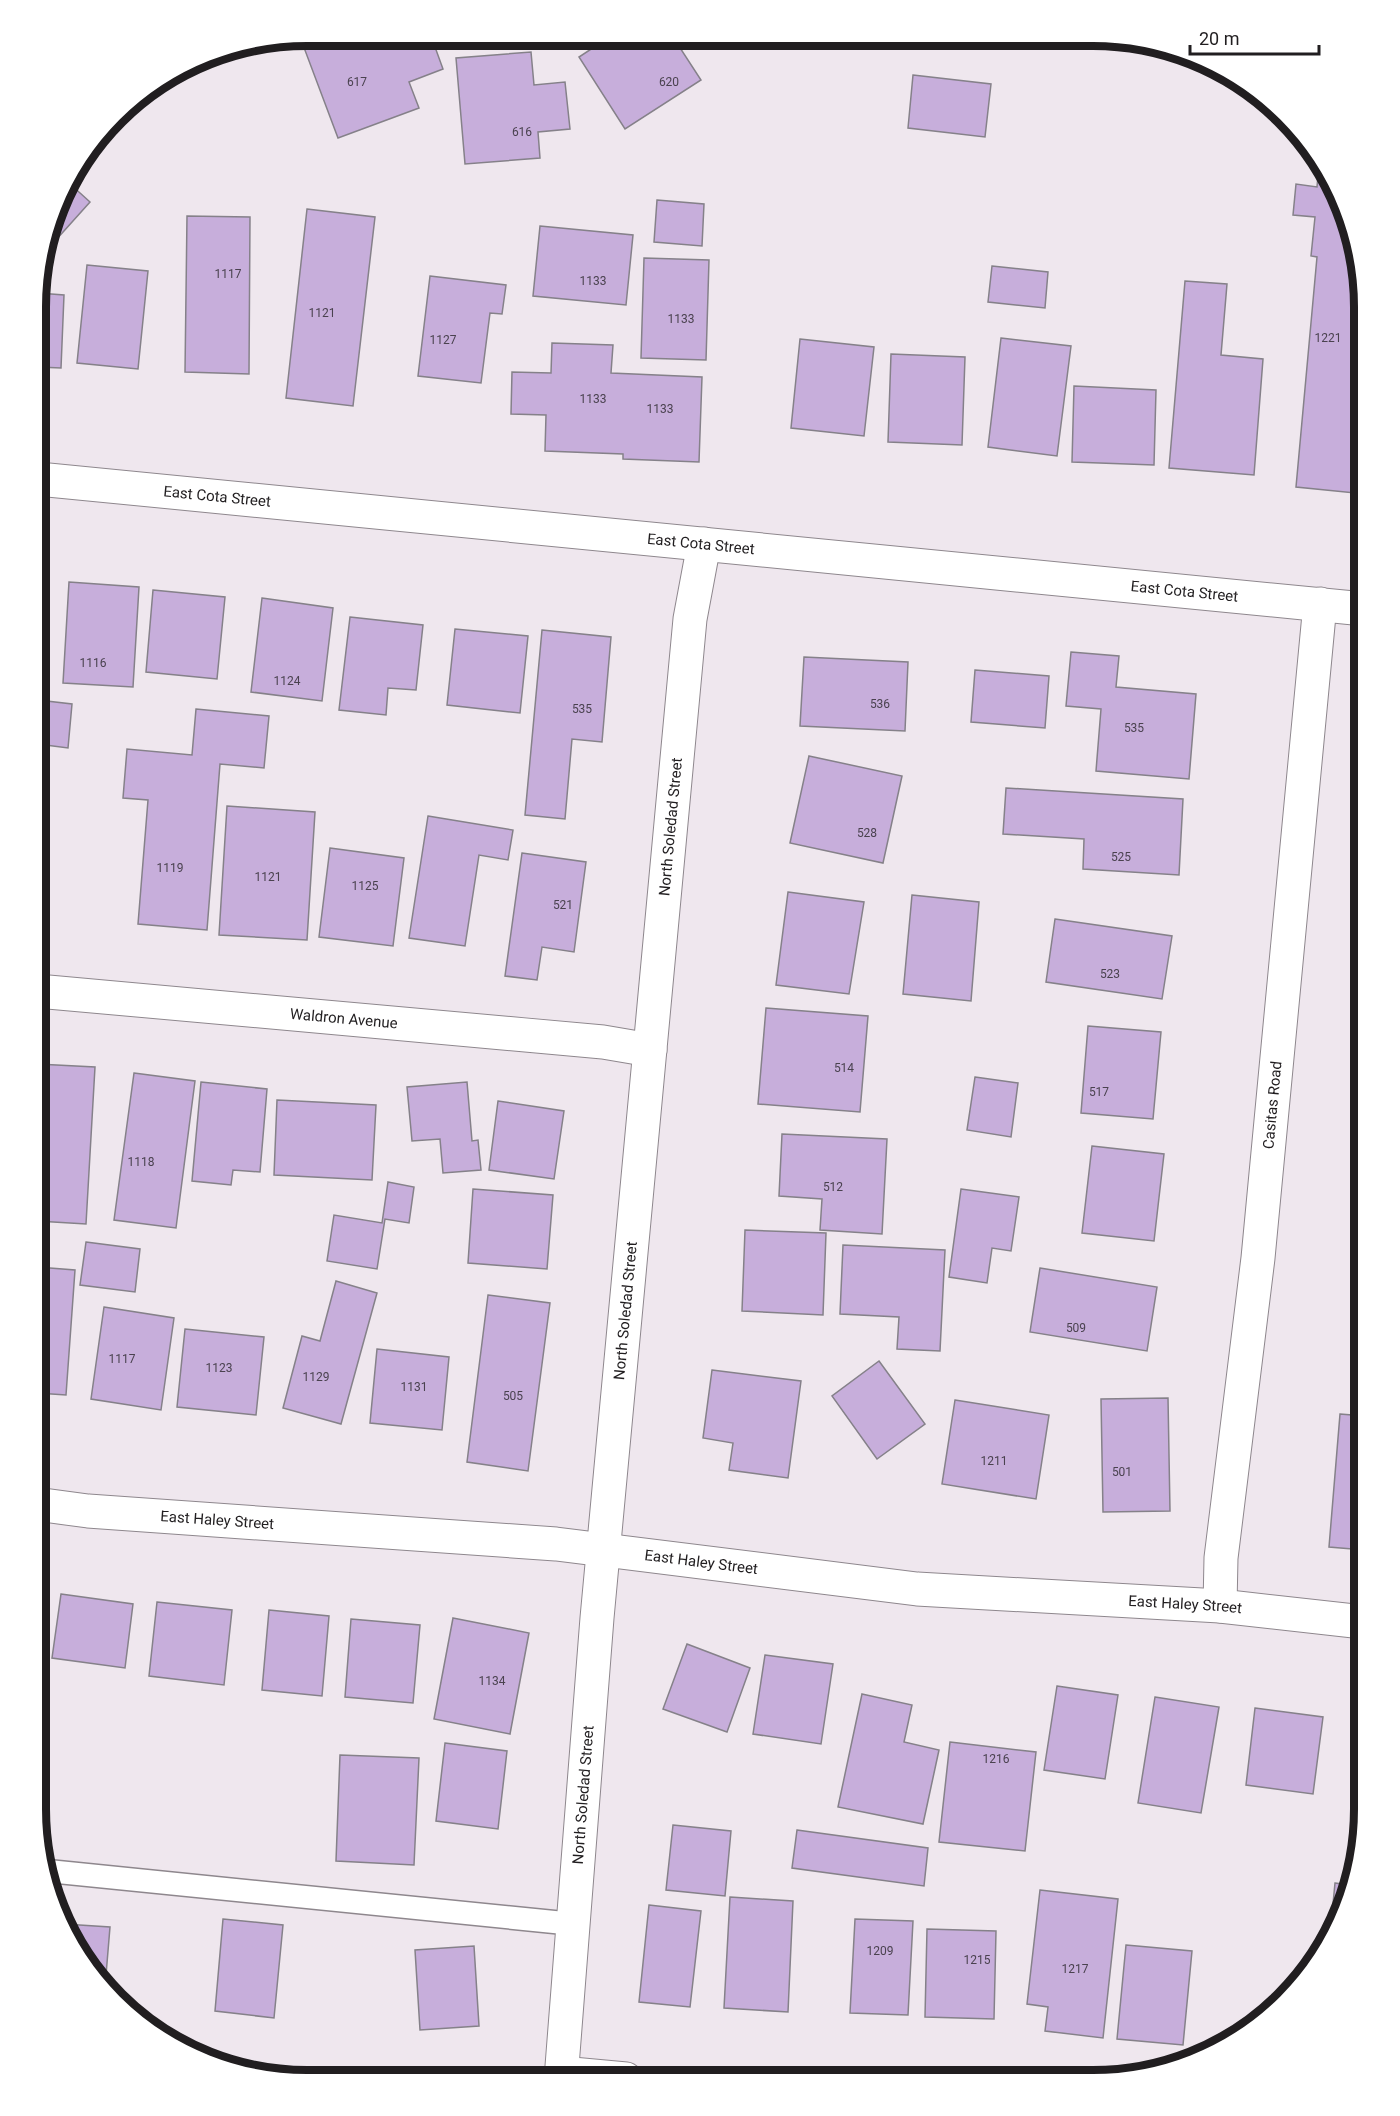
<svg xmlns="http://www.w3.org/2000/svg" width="1400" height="2116" font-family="Roboto,sans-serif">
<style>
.building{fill:#c7aedb;stroke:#858189;stroke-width:1.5}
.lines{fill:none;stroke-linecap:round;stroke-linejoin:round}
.service-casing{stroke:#8e878d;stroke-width:25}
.minor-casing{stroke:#8e878d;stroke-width:35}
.tertiary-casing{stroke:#8e878d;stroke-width:35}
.service{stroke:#fff;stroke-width:22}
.minor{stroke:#fff;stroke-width:33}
.tertiary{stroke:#fff;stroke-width:33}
.labels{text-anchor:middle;stroke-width:4.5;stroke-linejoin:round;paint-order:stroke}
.number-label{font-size:12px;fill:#4a424f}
.street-label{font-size:15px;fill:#211e20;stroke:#fff}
.rim{fill:none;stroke:#211e20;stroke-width:8}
</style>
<rect width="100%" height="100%" fill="#efe7ee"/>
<g class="building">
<polygon points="308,36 431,36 443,69 409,82 419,108 338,138 300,37"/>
<polygon points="603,37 673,37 701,80 625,129 579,57 605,40"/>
<polygon points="531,52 534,85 565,82 570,129 538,132 540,158 465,164 456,58"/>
<polygon points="913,75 991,84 985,137 908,128"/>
<polygon points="1319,163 1343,204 1364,308 1364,394 1355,493 1296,487 1317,257 1311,256 1315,217 1293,215 1296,184 1317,187"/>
<polygon points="69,183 90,202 46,251"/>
<polygon points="657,200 704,204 702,246 654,242"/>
<polygon points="307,209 375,217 353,406 286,398"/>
<polygon points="187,216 250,217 249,374 185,372"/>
<polygon points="540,226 633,235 626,305 533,296"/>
<polygon points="644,258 709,260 706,360 641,358"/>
<polygon points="87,265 148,271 138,369 77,363"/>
<polygon points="992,266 1048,272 1045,308 988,302"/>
<polygon points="430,276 506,285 502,314 490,313 481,383 418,376"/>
<polygon points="1185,281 1227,284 1221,355 1263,359 1254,475 1169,468"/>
<polygon points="38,293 64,295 61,368 38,367"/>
<polygon points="1001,338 1071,346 1057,456 988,447"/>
<polygon points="800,339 874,347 864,436 791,428"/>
<polygon points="552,343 613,345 611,373 702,377 699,462 623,459 623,454 545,451 546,415 511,414 512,372 551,373"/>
<polygon points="891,354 965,357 962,445 888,442"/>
<polygon points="1074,386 1156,390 1154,465 1072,462"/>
<polygon points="69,582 139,587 133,687 63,683"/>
<polygon points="153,590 225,597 217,679 146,672"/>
<polygon points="262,598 333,608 322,701 251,692"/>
<polygon points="350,617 423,625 416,690 388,688 386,715 339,710"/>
<polygon points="455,629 528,636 520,713 447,705"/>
<polygon points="542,630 611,637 602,742 572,739 565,819 525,815"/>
<polygon points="1071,652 1119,656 1116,687 1196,694 1189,779 1096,771 1101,709 1066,706"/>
<polygon points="804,657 908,662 905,731 800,726"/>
<polygon points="975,670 1049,676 1045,728 971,722"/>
<polygon points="38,700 72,704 68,748 38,744"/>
<polygon points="196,709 269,716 264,768 220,764 207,930 138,924 148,800 123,798 127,749 192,755"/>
<polygon points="809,756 902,776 883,863 790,843"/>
<polygon points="1006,788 1183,799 1179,875 1083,869 1084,839 1003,834"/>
<polygon points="227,806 315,812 307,940 219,935"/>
<polygon points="428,816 513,830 508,860 479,855 465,946 409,938"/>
<polygon points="330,848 404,858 393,946 319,937"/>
<polygon points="522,853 586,862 574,952 542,947 537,980 505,976"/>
<polygon points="788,892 864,902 849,994 776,985"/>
<polygon points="912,895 979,902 971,1001 903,994"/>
<polygon points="1055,919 1172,936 1162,999 1046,982"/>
<polygon points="766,1008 868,1016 860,1112 758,1104"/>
<polygon points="1088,1026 1161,1032 1153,1119 1081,1113"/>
<polygon points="37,1064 95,1067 86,1224 37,1221"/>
<polygon points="1364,1069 1364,1139 1354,1138"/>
<polygon points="134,1073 195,1081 176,1228 114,1220"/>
<polygon points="975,1077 1018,1083 1011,1137 967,1130"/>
<polygon points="201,1082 267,1089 260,1172 233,1170 231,1185 192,1181"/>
<polygon points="467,1082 472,1141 478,1140 481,1170 443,1173 440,1139 412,1141 407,1087"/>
<polygon points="277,1100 376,1105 372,1180 274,1175"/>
<polygon points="498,1101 564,1111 554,1179 489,1170"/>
<polygon points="782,1134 887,1139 882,1234 820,1230 822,1199 779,1196"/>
<polygon points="1092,1146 1164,1154 1154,1241 1082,1233"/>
<polygon points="388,1182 414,1187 409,1223 385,1219 377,1269 327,1261 334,1215 382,1223"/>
<polygon points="473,1189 553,1195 547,1269 468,1263"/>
<polygon points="961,1189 1019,1197 1011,1251 992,1248 987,1283 949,1277"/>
<polygon points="745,1230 826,1233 823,1315 742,1311"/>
<polygon points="86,1242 140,1249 135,1292 80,1285"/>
<polygon points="843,1245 945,1250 940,1351 897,1349 899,1317 840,1314"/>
<polygon points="37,1267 75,1270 66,1395 37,1393"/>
<polygon points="1040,1268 1157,1287 1147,1351 1030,1332"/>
<polygon points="336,1281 377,1293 341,1424 283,1408 302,1336 320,1341"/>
<polygon points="1363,1292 1364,1292 1364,1385 1358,1385"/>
<polygon points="488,1295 550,1303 528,1471 467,1462"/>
<polygon points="104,1307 174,1318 161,1410 91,1399"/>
<polygon points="185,1329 264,1337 256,1415 177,1407"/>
<polygon points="377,1349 449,1357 442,1430 370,1423"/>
<polygon points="879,1361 925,1424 877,1459 832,1396"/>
<polygon points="712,1370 801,1381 788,1478 729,1470 733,1443 703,1438"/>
<polygon points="1168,1398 1170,1511 1103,1512 1101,1399"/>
<polygon points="955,1400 1049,1415 1036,1499 942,1484"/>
<polygon points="1340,1414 1364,1416 1364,1550 1329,1547"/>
<polygon points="36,1591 49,1592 42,1693 36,1693"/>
<polygon points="61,1594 133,1604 125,1668 52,1658"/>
<polygon points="157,1602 232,1610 224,1685 149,1676"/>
<polygon points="269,1610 329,1616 322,1696 262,1690"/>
<polygon points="453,1618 529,1633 510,1734 434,1719"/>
<polygon points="351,1619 420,1625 413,1703 345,1697"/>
<polygon points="687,1644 750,1668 727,1732 663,1709"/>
<polygon points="765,1655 833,1664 821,1744 753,1734"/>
<polygon points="1057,1686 1118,1695 1105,1779 1044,1770"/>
<polygon points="862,1694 912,1705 904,1742 939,1750 923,1824 838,1807"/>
<polygon points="1155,1697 1219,1707 1201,1813 1138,1803"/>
<polygon points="1363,1704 1363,1826 1354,1825"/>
<polygon points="1255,1708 1323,1717 1313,1794 1246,1785"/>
<polygon points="950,1742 1036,1752 1025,1851 939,1842"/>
<polygon points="445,1743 507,1751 498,1829 436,1821"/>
<polygon points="340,1755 419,1758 414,1865 336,1861"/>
<polygon points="673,1825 731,1831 725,1896 666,1890"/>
<polygon points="797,1830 928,1848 924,1886 792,1868"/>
<polygon points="1335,1883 1350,1885 1343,1912 1330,1935"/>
<polygon points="1040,1890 1118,1899 1103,2038 1045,2031 1048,2007 1027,2004"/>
<polygon points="730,1897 793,1901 788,2012 724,2008"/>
<polygon points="649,1905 701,1911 690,2007 639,2002"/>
<polygon points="223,1919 283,1925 274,2018 215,2011"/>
<polygon points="855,1919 913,1921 908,2015 850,2013"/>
<polygon points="64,1924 110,1927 105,1987 92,1974"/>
<polygon points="927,1929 996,1931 994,2019 925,2017"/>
<polygon points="1126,1945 1192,1951 1183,2045 1117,2039"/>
<polygon points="474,1946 479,2026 420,2030 415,1950"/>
</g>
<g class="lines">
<defs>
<polyline id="service" points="48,1871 574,1924"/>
<g id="minor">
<path id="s1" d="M37 991 603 1042 650 1050"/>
<path id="s2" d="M36 1504 88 1511 556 1544 917 1589 1220 1606 1363 1622"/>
<path id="s3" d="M1220 1606 1221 1558 1258 1258 1320 604"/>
<polyline points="561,2073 626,2079"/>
</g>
<g id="tertiary">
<path id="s4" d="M38 479 1364 609"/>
<path id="s5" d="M561 2079 597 1618 690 619 704 544"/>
</g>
</defs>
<use href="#service" class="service-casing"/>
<use href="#minor" class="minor-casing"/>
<use href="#tertiary" class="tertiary-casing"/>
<use href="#service" class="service"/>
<use href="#minor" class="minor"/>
<use href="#tertiary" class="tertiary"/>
</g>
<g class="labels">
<g class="number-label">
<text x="357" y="86">617</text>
<text x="669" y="86">620</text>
<text x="522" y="136">616</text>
<text x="228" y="278">1117</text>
<text x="593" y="285">1133</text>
<text x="322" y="317">1121</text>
<text x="681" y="323">1133</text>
<text x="1328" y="342">1221</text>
<text x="443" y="344">1127</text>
<text x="593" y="403">1133</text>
<text x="660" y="413">1133</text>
<text x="93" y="667">1116</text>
<text x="287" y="685">1124</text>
<text x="880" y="708">536</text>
<text x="582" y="713">535</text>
<text x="1134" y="732">535</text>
<text x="867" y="837">528</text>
<text x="1121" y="861">525</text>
<text x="170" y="872">1119</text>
<text x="268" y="881">1121</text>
<text x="365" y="890">1125</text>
<text x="563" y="909">521</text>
<text x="1110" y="978">523</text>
<text x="844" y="1072">514</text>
<text x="1099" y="1096">517</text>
<text x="141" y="1166">1118</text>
<text x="833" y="1191">512</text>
<text x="1076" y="1332">509</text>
<text x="122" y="1363">1117</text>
<text x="219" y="1372">1123</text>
<text x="316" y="1381">1129</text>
<text x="414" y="1391">1131</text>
<text x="513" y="1400">505</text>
<text x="994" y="1465">1211</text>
<text x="1122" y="1476">501</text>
<text x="492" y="1685">1134</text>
<text x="996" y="1763">1216</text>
<text x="880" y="1955">1209</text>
<text x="977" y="1964">1215</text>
<text x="1075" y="1973">1217</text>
</g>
<g class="street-label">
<text dy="5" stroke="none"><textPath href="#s4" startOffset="180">East Cota Street</textPath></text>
<text dy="5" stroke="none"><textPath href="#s4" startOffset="666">East Cota Street</textPath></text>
<text dy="5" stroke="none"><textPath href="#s4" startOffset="1152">East Cota Street</textPath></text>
<text dy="5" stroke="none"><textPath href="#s5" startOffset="1257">North Soledad Street</textPath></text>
<text dy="5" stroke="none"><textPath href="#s1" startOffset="308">Waldron Avenue</textPath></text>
<text dy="5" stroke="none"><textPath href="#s3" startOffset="504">Casitas Road</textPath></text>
<text dy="5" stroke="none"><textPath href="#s5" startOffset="771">North Soledad Street</textPath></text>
<text dy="5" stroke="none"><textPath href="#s2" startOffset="182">East Haley Street</textPath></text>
<text dy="5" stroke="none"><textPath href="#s2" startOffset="668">East Haley Street</textPath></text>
<text dy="5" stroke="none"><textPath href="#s2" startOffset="1154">East Haley Street</textPath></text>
<text dy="5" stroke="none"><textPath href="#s5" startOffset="285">North Soledad Street</textPath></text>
</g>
</g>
<path d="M0 0H1400V2116H0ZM307 46H1093A261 261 0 0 1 1354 307V1809A261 261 0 0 1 1093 2070H307A261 261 0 0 1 46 1809V307A261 261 0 0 1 307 46Z" fill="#fff" fill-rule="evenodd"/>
<path class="rim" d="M307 46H1093A261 261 0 0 1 1354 307V1809A261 261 0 0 1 1093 2070H307A261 261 0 0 1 46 1809V307A261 261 0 0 1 307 46Z"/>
<path d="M1190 45v9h129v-9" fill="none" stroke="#211e20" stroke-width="3"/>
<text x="1199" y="45" font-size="18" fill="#211e20" stroke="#ffffff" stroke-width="4.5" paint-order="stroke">20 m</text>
</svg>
